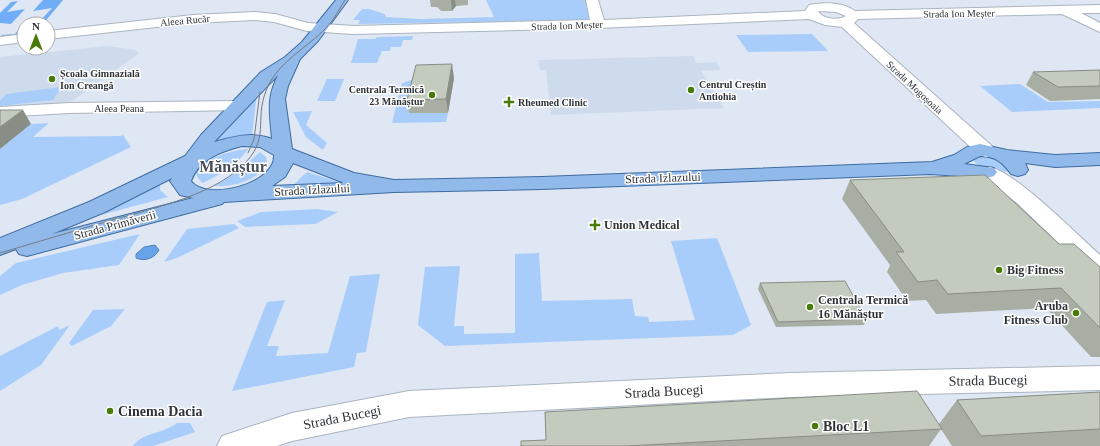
<svg xmlns="http://www.w3.org/2000/svg" width="1100" height="446" font-family="'Times New Roman',serif">
<style>
.built{fill:#cddbec}
.green{fill:#a9cdfa}
.forest{fill:#71adf6}
.water{fill:#67a3eb;stroke:#5681b5}
.lines{fill:none;stroke-linecap:round;stroke-linejoin:round}
.minor-casing{stroke:#abb4bf;stroke-width:2}
.major-casing{stroke:#3e6ca2;stroke-width:2}
.minor{fill:#fff;fill-rule:evenodd}
.major{fill:#91b9ea;fill-rule:evenodd}
.tram{stroke:#767c84;stroke-width:1}
.wall{fill:#a8aea3}
.shaded-wall{fill:#888d85}
.building{fill:#c3cabe;stroke:#888d85}
.poi-dot{fill:#487a07;stroke:#fff;stroke-width:1.5}
.labels{text-anchor:middle;stroke-width:3;stroke-linejoin:round;paint-order:stroke}
.far-street-label{font-size:10px;fill:#2e3237;stroke:#fff}
.far-poi-label{font-size:10px;font-weight:bold;fill:#2e3237;stroke:#fff;text-anchor:start}
.street-label{font-size:12px;fill:#2e3237;stroke:#fff}
.poi-label{font-size:12px;font-weight:bold;fill:#2e3237;stroke:#fff;text-anchor:start}
.near-street-label{font-size:14px;fill:#2e3237;stroke:#fff}
.near-poi-label{font-size:14px;font-weight:bold;fill:#2e3237;stroke:#fff;text-anchor:start}
.district-label{font-size:16px;font-weight:bold;fill:#474e58;stroke:#fff}
</style>
<rect width="100%" height="100%" fill="#dee7f3"/>
<g class="built">
<polygon points="108,46 136,50 138,54 72,101 53,105 0,108 0,57"/>
<polygon points="693,56 696,63 716,62 721,70 701,71 724,108 551,115 546,70 540,70 538,60"/>
</g>
<g class="green">
<polygon points="486,0 585,0 591,20 358,24 360,20 353,20 362,9 369,9 385,14 386,17 420,19 494,17"/>
<polygon points="812,34 828,51 748,52 736,35"/>
<polygon points="413,36 412,40 403,40 401,47 391,47 390,51 382,51 377,63 351,63 358,39 375,39 377,37"/>
<polygon points="418,78 448,113 446,122 392,123 402,83"/>
<polygon points="327,79 344,79 335,101 317,101"/>
<polygon points="1020,84 1048,102 1100,101 1100,108 1012,112 980,86"/>
<polygon points="61,87 53,100 0,106 0,101 6,94"/>
<polygon points="257,93 252,135 231,137 212,141 245,111"/>
<polygon points="312,111 306,125 327,143 323,150 306,137 293,112"/>
<polygon points="49,123 33,137 121,136 123,135 131,147 22,199 0,205 0,149 31,124"/>
<path d="M248 149C237 165 219 175 203 183 177 164 236 149 248 149Z"/>
<path d="M260 152 266 157 267 162C260 181 232 187 215 186L241 169Z"/>
<path d="M985 152 1012 170C1000 175 978 170 972 158Z"/>
<polygon points="307,172 355,187 289,189"/>
<polygon points="160,181 160,190 168,197 93,217"/>
<polygon points="317,209 338,212 315,224 245,227 237,221 261,212"/>
<polygon points="234,224 239,228 177,258 164,262 187,229"/>
<polygon points="140,234 119,265 63,273 22,285 0,295 0,276 16,263"/>
<polygon points="717,238 751,325 733,335 445,346 418,325 425,267 460,266 454,326 464,326 464,334 515,333 515,254 539,253 542,301 632,299 635,316 648,317 649,322 695,320 671,241"/>
<polygon points="380,274 366,352 357,353 354,367 232,391 267,302 285,300 267,346 279,346 276,356 328,353 350,276"/>
<polygon points="125,309 111,326 72,346 69,343 93,310"/>
<polygon points="70,325 41,365 0,391 0,356 58,326 59,330"/>
<path d="M177 423H190L195 432 153 446H133C143 432 163 434 177 423Z"/>
</g>
<g class="forest">
<polygon points="43,0 63,0 43,24 24,24 24,35 0,37 2,35 15,34 26,20 41,20 52,8 33,11"/>
<polygon points="18,1 7,12 25,9 11,24 0,23 0,13 11,2"/>
</g>
<path class="water" d="M155 245 159 250C155 258 145 262 136 258V254L144 247Z"/>
<g class="lines">
<defs>
<g id="minor">
<path d="M586 0H598L604 20 805 11 809 5C824 2 843 2 855 11L1100 5V13H1081L1100 23V32L1062 14 858 19 854 23 993 147 995 151 993 155 986 157 979 155 842 27 825 25 809 19 598 28 354 34 307 31 274 22 255 20 193 23 48 39V31L193 15 255 12 275 14 308 23 354 26 590 20ZM818 11 836 12 846 16C838 21 822 19 818 11Z"/>
<polygon points="24,34 24,42 0,45 0,37"/>
<polygon points="237,101 243,102 245,106 243,110 69,113 0,117 0,107 69,103"/>
<path d="M990 167C1018 174 1076 234 1100 255V277L1092 275 1017 203 983 177 980 173 983 169Z"/>
<polygon points="1100,366 1100,390 790,397 409,417 292,441 277,446 217,446 222,436 292,413 409,391 790,373"/>
</g>
<path id="major" d="M336 0H348L318 41 300 59 288 86 285 99 292 149 354 173 394 180 542 177 932 162 954 155 967 147 980 144 1007 150 1055 155 1100 153V165L1055 167 1025 163 1028 170 1025 174 1018 176 1011 174C1003 163 996 156 980 156L964 164 994 168 997 172 994 176 987 178 931 174 542 189 394 192 224 202 222 204 27 256 19 254 16 249 0 255V238L89 202 185 156 201 135 261 72 285 57 302 42ZM278 75C266 99 270 113 272 139 253 131 233 137 214 142ZM242 146 260 147 274 155C276 184 207 202 191 181 199 159 222 151 242 146ZM293 163 342 182 343 183 272 186 285 177ZM172 178 170 181 180 195 193 198 52 234 105 212Z"/>
</defs>
<use href="#minor" class="minor-casing"/>
<use href="#major" class="major-casing"/>
<use href="#minor" class="minor"/>
<use href="#major" class="major"/>
<g class="tram">
<polyline points="248,153 254,139 260,92"/>
<path d="M0 253C35 243 70 232 105 222 146 210 210 197 242 166 271 139 254 121 266 91 276 63 307 48 326 28 334 20 339 9 345 0"/>
</g>
</g>
<g class="wall">
<polygon points="430,0 468,0 468,5 456,6 452,11 441,11 437,7 431,7"/>
<polygon points="1100,70 1100,99 1050,101 1026,85 1033,72"/>
<polygon points="454,78 448,113 409,113 407,100"/>
<polygon points="850,180 1059,244 1100,267 1100,357 1091,357 1046,308 936,314 926,300 907,301 887,272 890,265 842,199"/>
<polygon points="760,283 866,319 864,325 776,327 758,289"/>
<polygon points="1100,392 1100,446 952,446 941,429 929,446 521,446 546,440 545,412 939,424 957,400"/>
</g>
<g class="shaded-wall">
<polygon points="451,0 455,0 456,6 452,11"/>
<polygon points="452,64 454,78 448,113 446,99"/>
<polygon points="23,110 31,124 0,149 0,127"/>
</g>
<g class="building">
<polygon points="452,64 446,99 407,100 416,65"/>
<polygon points="1100,70 1100,86 1058,87 1033,72"/>
<polygon points="0,110 23,110 0,127"/>
<polygon points="985,175 1059,244 1074,244 1100,267 1100,328 1061,288 948,294 937,280 918,282 896,252 904,252 850,180"/>
<polygon points="845,281 866,319 778,322 760,283"/>
<polygon points="917,391 942,429 627,446 521,446 521,441 546,440 545,412"/>
<polygon points="1100,392 1100,429 981,436 957,400"/>
</g>
<g class="poi-dot">
<circle cx="52" cy="79" r="4"/>
<circle cx="691" cy="90" r="4"/>
<circle cx="432" cy="95" r="4"/>
<path d="M507 96h4v4h4v4h-4v4h-4v-4h-4v-4h4z"/>
<path d="M593 219h4v4h4v4h-4v4h-4v-4h-4v-4h4z"/>
<circle cx="999" cy="270" r="4"/>
<circle cx="810" cy="307" r="4"/>
<circle cx="1076" cy="313" r="4"/>
<circle cx="110" cy="411" r="4"/>
<circle cx="815" cy="426" r="4"/>
</g>
<g class="labels">
<g class="far-street-label">
<text transform="translate(959 13) rotate(-1)" y="4">Strada Ion Meșter</text>
<text transform="translate(185 20) rotate(-5)" y="4">Aleea Rucăr</text>
<text transform="translate(567 25) rotate(-2)" y="4">Strada Ion Meșter</text>
<text transform="translate(915 87) rotate(43)" y="4">Strada Mogoșoaia</text>
<text x="119" y="112">Aleea Peana</text>
</g>
<g class="far-poi-label">
<text x="60" y="77">Școala Gimnazială<tspan x="60" dy="12">Ion Creangă</tspan></text>
<text x="699" y="88">Centrul Creștin<tspan x="699" dy="12">Antiohia</tspan></text>
<text x="424" y="93" text-anchor="end">Centrala Termică<tspan x="424" dy="12">23 Mănăștur</tspan></text>
<text x="518" y="106">Rheumed Clinic</text>
</g>
<g class="street-label">
<text transform="translate(663 178) rotate(-2)" y="4">Strada Izlazului</text>
<text transform="translate(312 190) rotate(-3)" y="4">Strada Izlazului</text>
<text transform="translate(115 225) rotate(-15)" y="4">Strada Primăverii</text>
</g>
<g class="poi-label">
<text x="604" y="229">Union Medical</text>
<text x="1007" y="274">Big Fitness</text>
<text x="818" y="304">Centrala Termică<tspan x="818" dy="14">16 Mănăștur</tspan></text>
<text x="1068" y="310" text-anchor="end">Aruba<tspan x="1068" dy="14">Fitness Club</tspan></text>
</g>
<g class="near-street-label">
<text transform="translate(988 380) rotate(-1)" y="5">Strada Bucegi</text>
<text transform="translate(664 391) rotate(-3)" y="5">Strada Bucegi</text>
<text transform="translate(342 417) rotate(-11)" y="5">Strada Bucegi</text>
</g>
<g class="near-poi-label">
<text x="118" y="416">Cinema Dacia</text>
<text x="823" y="431">Bloc L1</text>
</g>
<g class="district-label">
<text x="233" y="172">Mănăștur</text>
</g>
</g>
<g transform="translate(36 36)"><circle r="19" fill="#ffffff" stroke="#abadaf"/>
<path d="M0-3L7 15L0 10L-7 15Z" fill="#487a07"/>
<text y="-6" font-size="11" font-weight="bold" text-anchor="middle" fill="#2e3237">N</text>
</g>
</svg>
